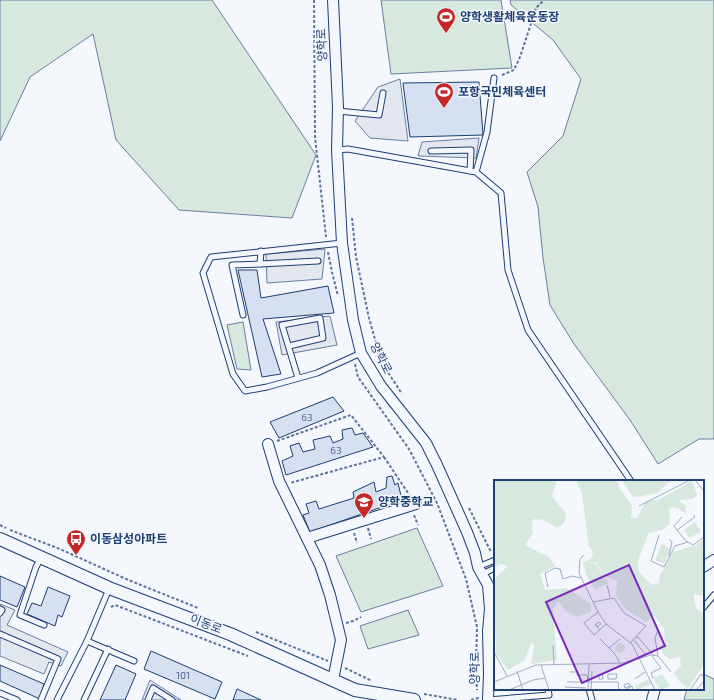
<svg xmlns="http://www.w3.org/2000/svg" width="714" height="700" font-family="'Exo 2','Noto Sans KR',sans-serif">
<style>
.green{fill:#d7e8df;stroke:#687fa3}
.parking{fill:#e3e8f0;stroke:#687fa3}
.building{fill:#d5e0f0;stroke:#1d3f73}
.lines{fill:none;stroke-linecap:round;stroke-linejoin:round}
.service-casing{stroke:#1d3f73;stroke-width:7}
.minor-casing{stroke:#1d3f73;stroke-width:12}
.tertiary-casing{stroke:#1d3f73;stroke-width:14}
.path{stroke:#5e769c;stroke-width:2;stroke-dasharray:3 2;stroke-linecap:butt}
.service{stroke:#f4f7fb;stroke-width:5}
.minor{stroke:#f4f7fb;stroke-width:10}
.tertiary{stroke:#f4f7fb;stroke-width:12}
.labels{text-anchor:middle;stroke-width:3;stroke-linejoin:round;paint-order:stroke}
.number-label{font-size:10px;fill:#4b6792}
.poi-label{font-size:12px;font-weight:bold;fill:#1d3f73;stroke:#f4f7fb;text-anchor:start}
.street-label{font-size:12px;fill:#1d3f73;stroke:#f4f7fb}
.inset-road{fill:none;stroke:#9eadc5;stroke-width:1}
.view{fill:#7b2cbf;fill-opacity:0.15;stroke:#7b2cbf;stroke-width:2}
.inset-edge{fill:none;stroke:#1d3f73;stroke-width:2}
</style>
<rect width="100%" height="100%" fill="#f4f7fb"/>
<g class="green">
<polygon points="0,0 212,0 316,155 292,218 179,210 116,140 93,34 30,77 0,141"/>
<polygon points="381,0 501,0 512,68 391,74"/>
<polygon points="510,0 714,0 714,439 699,439 658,464 630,420 574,344 550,305 543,258 538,207 527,172 563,136 581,79 553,40 511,5"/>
<polygon points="243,322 251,370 237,369 227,325"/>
<polygon points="417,528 443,586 361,612 336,556"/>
<polygon points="408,610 419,635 368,649 360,626"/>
<polygon points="703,674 714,679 714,700 684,700 687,689 703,689"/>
</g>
<g class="parking">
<polygon points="400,79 408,141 370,138 355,121 378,87"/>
<polygon points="479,138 476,158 418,156 422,142"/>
<polygon points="325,249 322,279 267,283 266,254"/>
<polygon points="330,316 337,345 282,355 276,322"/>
<polygon points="0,604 15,610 7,625 68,652 61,666 49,662 44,674 0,656"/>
<polygon points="150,680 181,700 142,700"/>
</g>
<g class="building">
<polygon points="479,82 483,135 410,137 403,83"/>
<polygon points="238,270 257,270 261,298 328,286 334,313 263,319 281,374 262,377"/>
<polygon points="333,397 344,411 279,438 270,422"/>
<polygon points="352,428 355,435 363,433 373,447 286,475 282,461 293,456 290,446 299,443 303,452 315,449 313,440 330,436 333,443 343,439 342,430"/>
<polygon points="392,476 395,485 398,483 402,500 310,532 303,515 309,513 306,504 316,501 319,509 354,498 353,492 374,482 376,492 386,488 387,477"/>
<polygon points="0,576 25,587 17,607 0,600"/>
<polygon points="48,587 70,596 62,617 58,615 55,626 27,614 32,603 41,606"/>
<polygon points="151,651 222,682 215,699 144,669"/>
<polygon points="0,665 44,684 40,699 0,681"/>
<polygon points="116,665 136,674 125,700 100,700"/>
<polygon points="237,689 261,700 233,700"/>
</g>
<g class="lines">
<defs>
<g id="service">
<polyline points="338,111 379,115 383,93"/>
<polyline points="337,150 348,149 476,172 501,193 508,270 528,330 631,481"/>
<polyline points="431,151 471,150 470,171"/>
<polyline points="476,172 487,132 494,78"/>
<polyline points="342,243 211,257 203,273 233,374 245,391 267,387 317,373 361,353"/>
<polyline points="261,251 260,264 318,261"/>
<polyline points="243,315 232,265 260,264"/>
<polyline points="289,346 323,338 320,318 282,325 298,378"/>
<polyline points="41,558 36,567 20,615 44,625"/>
<polyline points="478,567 495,560"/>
<polyline points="482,574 495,568"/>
<polyline points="703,608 714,595"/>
<polyline points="0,609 2,610 0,613"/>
<polyline points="0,634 58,659 41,700"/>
<polyline points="87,641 134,661"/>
<polyline points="589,689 592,700"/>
<polyline points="0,693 17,700"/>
<polyline points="57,700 87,641 109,589"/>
<polyline points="84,700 108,649"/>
<polyline points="148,700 153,688 172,700"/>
<polyline points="488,700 549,695 548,689"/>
</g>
<g id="minor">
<polyline points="333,0 338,107 337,150 342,243 353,320 361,353 381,386 426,443 437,465 467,532 475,553 478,567 488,585 490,609 488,631 489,674 488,700"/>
<polyline points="268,444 279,481 320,565 330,595 341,640 333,680"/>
<polyline points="307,538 416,504"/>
<polyline points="703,567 714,560"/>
<polyline points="652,700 655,689"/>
</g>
<polyline id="tertiary" points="0,539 109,588 230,634 355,690 414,700"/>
</defs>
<use href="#service" class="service-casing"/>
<use href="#minor" class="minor-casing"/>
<use href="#tertiary" class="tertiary-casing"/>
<g class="path">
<polyline points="314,0 315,137 326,237"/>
<polyline points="502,75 514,70 520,57 536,8 544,0"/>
<polyline points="352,218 356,257 369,318 380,357 382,363 402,394"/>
<polyline points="328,252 332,272 338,296"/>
<polyline points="355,364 358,377 409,449 437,503 466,579 477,627 476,674 477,690"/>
<polyline points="277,441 351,415 384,457 290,483"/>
<polyline points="384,457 410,496"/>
<polyline points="469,508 491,552"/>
<polyline points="414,515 418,525"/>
<polyline points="0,525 6,528"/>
<polyline points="368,528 371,539"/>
<polyline points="10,530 60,549 126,579 198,608"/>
<polyline points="354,533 357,543"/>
<polyline points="111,607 115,605 248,656"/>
<polyline points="346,623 353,621 361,617"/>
<polyline points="256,632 328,661"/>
<polyline points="345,668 372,681"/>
<polyline points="424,694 458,700"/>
<polyline points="471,700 478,698 478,696"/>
</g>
<use href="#service" class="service"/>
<use href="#minor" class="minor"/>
<use href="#tertiary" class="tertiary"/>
</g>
<defs>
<symbol id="stadium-pin" viewBox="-11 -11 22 30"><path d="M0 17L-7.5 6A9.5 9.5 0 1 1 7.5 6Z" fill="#c62828" stroke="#f4f7fb"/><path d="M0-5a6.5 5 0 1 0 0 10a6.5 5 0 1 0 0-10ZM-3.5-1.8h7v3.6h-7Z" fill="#fff"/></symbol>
<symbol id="school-pin" viewBox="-11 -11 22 30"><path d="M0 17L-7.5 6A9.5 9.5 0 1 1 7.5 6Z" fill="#c62828" stroke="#f4f7fb"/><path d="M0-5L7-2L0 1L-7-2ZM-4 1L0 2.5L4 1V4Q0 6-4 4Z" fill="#fff"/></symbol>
<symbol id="bus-pin" viewBox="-11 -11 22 30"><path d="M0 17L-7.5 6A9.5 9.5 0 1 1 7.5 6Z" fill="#c62828" stroke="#f4f7fb"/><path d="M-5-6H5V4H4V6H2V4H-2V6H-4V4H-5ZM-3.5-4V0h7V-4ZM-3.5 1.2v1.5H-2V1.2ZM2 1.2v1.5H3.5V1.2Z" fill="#fff"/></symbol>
</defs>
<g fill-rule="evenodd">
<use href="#stadium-pin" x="435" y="6" width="22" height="30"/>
<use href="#stadium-pin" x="433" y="81" width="22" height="30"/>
<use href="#school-pin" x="353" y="491" width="22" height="30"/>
<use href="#bus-pin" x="65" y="528" width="22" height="30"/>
</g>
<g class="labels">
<g class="number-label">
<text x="307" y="421">63</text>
<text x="336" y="454">63</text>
<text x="183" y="679">101</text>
</g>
<g class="poi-label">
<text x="460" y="21">양학생활체육운동장</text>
<text x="458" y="96">포항국민체육센터</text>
<text x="378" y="506">양학중학교</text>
<text x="90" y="543">이동삼성아파트</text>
</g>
<g class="street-label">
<text transform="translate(322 45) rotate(-93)" y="4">양학로</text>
<text transform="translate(381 358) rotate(63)" y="4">양학로</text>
<text transform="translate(206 624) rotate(21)" y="4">이동로</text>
<text transform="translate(475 668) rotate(-90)" y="4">양학로</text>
</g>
</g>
<g transform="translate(494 480)">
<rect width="210" height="210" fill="#f4f7fb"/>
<path d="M0 0H63L58 16 72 34 70 43 64 48 49 40 40 39 38 44 39 53 31 65 55 77 61 86 46 94 51 110 73 108 97 124V132L83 137 73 132 64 121 59 129 63 180 37 184 40 164 37 163 31 180 14 190 2 173 0 99 14 86 6 84 0 88ZM82 0H123L126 9 138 25 137 38H143L152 21 164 20 198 1 203 15 198 19 184 20 191 25 192 33 180 27 175 29 176 44 168 50 155 53 144 80 145 92 158 105 165 103 166 95 179 72 203 65 210 59V116L200 114V122L203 129 210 134V185L194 208 185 201 180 193 187 186 186 177 175 179 168 173 167 164 171 163 170 149 160 135 152 142 131 129 122 115 123 101 111 96 102 82 92 84 101 83 115 103 101 110 93 97 89 83 98 78 99 71 95 67 88 14ZM128 0H180L174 3 163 13 143 17 138 16ZM201 42 207 52 195 58 190 50ZM168 64 177 69 170 84 161 80ZM121 168a5 5 0 1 1 10 0a5 5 0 1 1-10 0ZM168 194 176 206 166 210 159 198ZM155 199 158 204 143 210 141 206Z" fill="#d7e8df"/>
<path class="inset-road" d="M201 0 210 11M145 26 196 0M200 35 201 37 183 50 191 60 199 65 210 57M183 50 180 46 188 37M165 55 157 81 170 87 181 66 194 62M90 75 86 79 85 93 104 132 112 144 138 164 161 210M175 76 178 62 175 59M113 105 116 117M54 107 51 93 61 88 66 89 69 99 78 96 87 98M99 122 120 118 130 133 152 146 136 163M104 132 90 143 100 155 112 144M103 147 107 144 105 142 101 145 106 150M142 158 144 157 159 175M106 159 121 174 126 183M140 160 151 174 144 178M59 166 60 184M115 168 126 159M0 172 13 196M158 176 167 188 157 193 159 198M164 176 177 192M47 185 55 210M23 191 29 210M76 192H84L83 195H93L94 202H124L125 210M105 194H108L109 199H105ZM114 194H123L122 199H114ZM141 199 151 192M0 202 42 185 129 183 157 175 164 176 161 158 164 150M73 202H93M136 206 131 208 130 205 135 203 137 207M71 207 92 208M15 210 39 200 51 198M94 210 95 184M97 210 98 191M131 210 138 206 139 210M196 210 207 194 210 197M202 210 210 201"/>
<path class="view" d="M135 85 171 166 88 203 52 122Z"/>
<rect width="210" height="210" class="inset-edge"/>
</g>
</svg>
